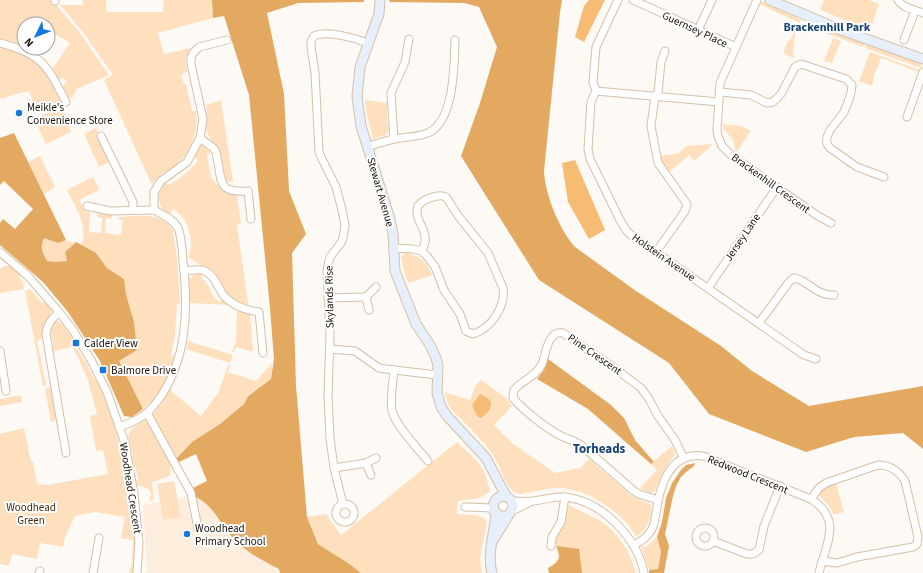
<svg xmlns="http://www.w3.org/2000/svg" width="923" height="573" font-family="'Source Sans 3',sans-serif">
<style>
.built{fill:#fdeddc}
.green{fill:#ffe0be}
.forest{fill:#e4a961}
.water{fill:#f7bc73}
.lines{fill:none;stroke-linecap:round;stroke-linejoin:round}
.street-casing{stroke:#d4c0a9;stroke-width:9}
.secondary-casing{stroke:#d4c0a9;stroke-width:11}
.street{stroke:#fff;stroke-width:7}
.secondary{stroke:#e7effa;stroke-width:9}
.poi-dot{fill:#1476de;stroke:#fff;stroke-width:1.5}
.labels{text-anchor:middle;stroke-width:4;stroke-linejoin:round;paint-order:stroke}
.street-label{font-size:11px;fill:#181109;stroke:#fff}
.poi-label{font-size:11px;fill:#181109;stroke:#fff;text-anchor:start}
.park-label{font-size:11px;fill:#462e0f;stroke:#fff}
.neighbourhood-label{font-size:12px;font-weight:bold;fill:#184377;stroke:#fff}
.quarter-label{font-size:13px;font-weight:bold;fill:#184377;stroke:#fff}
</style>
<rect width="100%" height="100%" fill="#fdf9f4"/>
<polygon class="built" points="193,496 203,500 213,510 225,529 237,542 249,552 279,569 280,573 144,573 144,572 147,571 143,505 160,502 163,519 181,517 178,498"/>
<g class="green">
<polygon points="0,0 52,0 80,33 109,75 77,89 72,98 68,97 63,88 64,84 67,82 64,78 59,80 52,70 70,43 48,30 48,24 24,24 24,42 22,46 0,40"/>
<path d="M83 0H106L107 12H163L164 0H212L213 18 158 33 164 54 191 48 186 58 187 72 181 74 184 84H186L192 111H196C198 130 193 149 178 163 168 171 159 173 152 185L104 80 113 75 83 32 60 5H83Z"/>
<polygon points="824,0 869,0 879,4 870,30 820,10"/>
<polygon points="762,2 766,2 797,17 797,18 801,20 800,23 759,4"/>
<polygon points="814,23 865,42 863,47 812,28"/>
<polygon points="796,28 793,51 795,59 783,53 788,41 790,41"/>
<polygon points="833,38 841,41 832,63 824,61"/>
<polygon points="867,43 919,61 921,65 921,68 865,48"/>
<path d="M0 48C8 50 17 51 25 54 43 63 53 84 63 100L38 113 29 91 12 95 2 99 1 98H0Z"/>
<polygon points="870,52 919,70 918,72 881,58 874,76 872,86 859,81"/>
<polygon points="221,100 233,181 226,182 224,175 220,150 211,139 206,130 207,116 206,105"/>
<polygon points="365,100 387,103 387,120 389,130 386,135 373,139 367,115"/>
<polygon points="60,107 71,132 46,144 34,119"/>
<polygon points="722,124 741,126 751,131 736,153 733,140 724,129"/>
<polygon points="96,128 112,161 99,167 84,134"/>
<polygon points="712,144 712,145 694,161 689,155 668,173 663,167 659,156 679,153 686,146"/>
<path d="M200 146H206L212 152 207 155 211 178 226 194 237 195 241 223 237 224 248 304H240L230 298 223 290 214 273 189 258C189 253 192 247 191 242 190 228 185 216 173 209L169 214C156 207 156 192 165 182L168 185C180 179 190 171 198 160L194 157Z"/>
<polygon points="40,156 55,187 44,194 28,162"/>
<path d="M93 177 99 190 79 200 83 206H84L86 211 90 212 89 232 101 233 102 218 97 217V213L112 215V219L106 218 105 233 121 235 123 220 118 219 119 217C136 216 164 211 173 231L177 259 180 304H177L175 336 171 355 176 357C172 368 162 393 153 400 150 403 146 406 143 409L118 362 137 350 131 309 126 294 124 279 107 268 96 253 80 246C91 229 74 205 67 190Z"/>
<path d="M44 238 58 243 66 240 74 243 65 252 67 261 55 262 47 261C42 252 40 247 44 238Z"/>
<path d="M406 253C421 256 425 261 432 275L409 283 405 276 401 256Z"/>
<polygon points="4,266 9,266 21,275 19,277 23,281 24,289 0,293 0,269"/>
<path d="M196 273H202L201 278C211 284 210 296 219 302L222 298 231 305 189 303 188 283 189 279Z"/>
<path d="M30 289 42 303 46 302C56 314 49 313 44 325 42 329 43 333 43 338L37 340 46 386H43L25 291Z"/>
<polygon points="237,310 248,313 250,314 253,352 236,347 234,352 232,352 236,341"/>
<path d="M57 321 63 324 73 339 71 340 85 361 94 379H96C106 401 115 424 121 448 126 469 128 491 131 512 134 531 139 554 133 573H129L132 563 133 540 121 538 125 517 95 512 75 516 65 537 63 547 40 543 37 559 12 554 9 566 0 564V434L24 428 31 462H33L37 484 48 485 108 474 103 450 96 451 90 416 97 414 88 380 73 347 54 351 51 330 52 325V324Z"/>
<polygon points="188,341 233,355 230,363 186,349"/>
<polygon points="272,363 271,379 248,395 244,404 220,424 192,442 176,459 152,416 162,403 170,390 201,416 218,393 228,365 230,366 228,372 256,381"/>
<path d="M481 380 505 397 512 406 494 425 512 443 555 473 580 468 589 459 631 495 651 505C653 516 646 533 636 536 622 512 585 486 555 488 544 489 533 492 522 494 507 494 504 475 498 464 489 445 468 427 453 411L448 404 444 392 470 400 476 385Z"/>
<polygon points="52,387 57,420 51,422 45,389"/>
<polygon points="21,395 22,402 0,406 0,399"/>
<path d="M147 420 171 463 170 476 152 482 154 500 149 501C155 488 146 488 137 485L136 481 138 480 136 468H134L132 457 133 455C131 447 124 434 133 428 137 425 142 423 147 420Z"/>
<path d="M457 442 477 461 485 473 490 491C481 501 470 499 458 501L457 514C467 515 481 513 487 522L480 558 482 573H361L348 563 318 544 307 517 326 514 341 535Z"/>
<path d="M672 446 675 454C666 467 660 475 655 491L650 493 640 488 657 470 651 464Z"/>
<polygon points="174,481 181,517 163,520 157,484"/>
<polygon points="836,483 844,512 834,515 828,505 818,494 824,488"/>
<path d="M568 505C579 510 589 515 599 520 617 531 631 553 636 573H549L548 568 554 565 559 557 555 540 564 523 567 507Z"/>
<polygon points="657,537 661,552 658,569 649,570 641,547 643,546 646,547"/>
</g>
<g class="forest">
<path d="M212 0H364V2L298 3 267 13 284 94 289 191 306 234 292 253 296 386 307 517 318 544 348 563 361 573H280L279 569C264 561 249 554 237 542 220 527 216 505 193 496L191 489 207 481 196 454 179 462 176 459 192 442 220 424 244 404 248 396 271 379 274 359 270 308 249 95 224 16 213 18Z"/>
<path d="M389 0H562L560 12 544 171C545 194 559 229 575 247L636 291 721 346 752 371 809 406 923 386V449L903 433 854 437 806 452 709 414 669 363 539 280 461 156 480 103 497 47 479 7 464 3 390 2Z"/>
<path d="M14 133 66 240 58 243 44 238C40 247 42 252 47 261L55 262 67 261 65 252 76 242 96 253 107 268 124 279 126 294 134 322 137 350 119 361 143 409 132 417 124 416 100 361 68 312 43 282 0 245V223L3 219 15 229 33 209 4 181 0 185V138Z"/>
<polygon points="548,359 611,405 624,418 635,440 654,462 651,464 588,409 537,379 544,370"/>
<polygon points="695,463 694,466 686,472 681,477 676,486 673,496 665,534 669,546 664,573 649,573 649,570 658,569 661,552 657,537 662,522 666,498 672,483 681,470 686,465"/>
<path d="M556 546 579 549 582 573H549L548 568C559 562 562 558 556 546Z"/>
</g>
<g class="water">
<polygon points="589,0 605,0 584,42 575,37 584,6"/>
<polygon points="575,160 605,230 589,239 568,202 562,163"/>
<path d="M480 394C496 400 493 409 481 418L477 416 472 405Z"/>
</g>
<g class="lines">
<defs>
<g id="street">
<polyline points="55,0 55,1"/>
<polyline points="633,0 736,47"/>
<polyline points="757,0 720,83 717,129 718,136 722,146 732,156 818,216 831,223"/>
<path d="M898 0C902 8 915 10 923 13"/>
<polyline points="698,30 712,0"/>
<polyline points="904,40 915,11"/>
<path d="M0 43C42 54 47 65 66 102"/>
<polyline points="596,91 593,82 596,47 618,0"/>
<path d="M720 92 751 95 767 103 773 102 781 94 795 67 801 64 846 79 852 85C852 94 847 105 844 112 838 122 824 132 827 144L830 148 857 167 884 177"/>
<polyline points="719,102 596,91 591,102 588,149 590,159 620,220 626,230 631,235 804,355 816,359"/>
<polyline points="907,117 923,72"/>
<polyline points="101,136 133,202 133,210"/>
<path d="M200 138C205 142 211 145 215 150 217 154 217 158 218 162 221 186 222 193 248 191L251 219"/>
<polyline points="394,139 391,93 405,62 409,39"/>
<path d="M367 147C376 144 385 141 394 139 404 137 415 137 425 134 455 125 454 65 455 40"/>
<polyline points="87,206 110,211 154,210"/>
<path d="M393 248 413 249 421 251C434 233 412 221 418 206 422 200 438 193 446 197L459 217 488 253 503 288C506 306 491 329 473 334L466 331 460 314 444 290 435 267 426 255 421 251"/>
<polyline points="0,252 28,276 59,312 73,330 91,360 107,392 125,443 134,494 139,542 137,573"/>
<polyline points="656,252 685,211 687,204 658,163 651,126 655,96 658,93 661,62 665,51"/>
<path d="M184 271C191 271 199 268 205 271 214 275 217 285 222 293 230 305 246 310 259 312L263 353"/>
<polyline points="708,288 777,187"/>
<polyline points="328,298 366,297"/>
<polyline points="369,310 366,297 376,287"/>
<path d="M59 312C52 319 47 324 46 334L66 453"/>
<path d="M759 323 789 282 794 278C810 281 816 296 834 295"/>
<polyline points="330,349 355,351 379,368 394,370 437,375"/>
<polyline points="0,351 6,391"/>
<path d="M394 370C393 383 390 398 392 411 396 426 418 449 428 461"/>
<polyline points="147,413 191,493 198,528"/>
<path d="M119 427C130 423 141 419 149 411 187 371 189 313 183 261 182 251 182 238 178 228 173 219 162 214 154 210V192L161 181 187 162 200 138 203 119 191 64V58L193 53 199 47 227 40"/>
<polyline points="366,463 371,475"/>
<polyline points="334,468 366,463 376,458"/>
<path d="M811 499 819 488 826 483 878 465C890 465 898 470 905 481L918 537 917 544 913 547 857 557 837 563 822 561"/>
<path d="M658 500 639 494 634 491 581 445C575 441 568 439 561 436 546 428 524 411 513 398L514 390C522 380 536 377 542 364 546 355 547 330 563 333L617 370 641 388 649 399 658 416 675 440 683 457"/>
<path d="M512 501C519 501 527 502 533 501 544 500 553 496 564 497 601 500 637 537 644 573"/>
<path d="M343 504 334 468 330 438 328 396 330 335 327 270 330 257 341 243 343 238 345 225 342 210 336 187 322 159 319 152 315 73 311 47V41L314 36C327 30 355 38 368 43"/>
<circle cx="345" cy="513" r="9"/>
<polyline points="465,507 493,508"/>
<polyline points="512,511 530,502"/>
<circle cx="705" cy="537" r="9"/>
<polyline points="713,541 747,554 753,554 759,550 764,526 780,486"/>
<path d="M634 545C641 541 648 537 652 529 656 521 656 510 658 501 663 477 674 452 703 456L811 499C843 520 826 543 819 573"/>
<polyline points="551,546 552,537 561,522 565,497"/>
<polyline points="39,573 40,571"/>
<polyline points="93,573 99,538"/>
</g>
<g id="secondary">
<polyline points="380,0 379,14 360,67 357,96 361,126 390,219 393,234 395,271 416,324 430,345 436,358 438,366 437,393 441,407 447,416 486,458 506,496"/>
<polyline points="770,0 841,30 923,59"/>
<path d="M492 542 513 508C513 490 489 494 494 511L500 516H508"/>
<path d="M492 573C487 555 494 533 496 514"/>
</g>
</defs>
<use href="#street" class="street-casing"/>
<use href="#secondary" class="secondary-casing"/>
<use href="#street" class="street"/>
<use href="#secondary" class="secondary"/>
</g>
<g class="poi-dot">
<circle cx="19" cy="113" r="4"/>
<rect x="72" y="339" width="8" height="8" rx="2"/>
<rect x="99" y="366" width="8" height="8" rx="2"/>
<circle cx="187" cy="534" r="4"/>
</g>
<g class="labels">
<g class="street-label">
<text transform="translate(695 29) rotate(25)" y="4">Guernsey Place</text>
<text transform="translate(771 183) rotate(36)" y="4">Brackenhill Crescent</text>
<text transform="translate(381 192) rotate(74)" y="4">Stewart Avenue</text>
<text transform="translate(742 237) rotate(-56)" y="4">Jersey Lane</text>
<text transform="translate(664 257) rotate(35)" y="4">Holstein Avenue</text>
<text transform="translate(329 297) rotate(-91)" y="4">Skylands Rise</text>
<text transform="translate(595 354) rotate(35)" y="4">Pine Crescent</text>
<text transform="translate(748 474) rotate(22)" y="4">Redwood Crescent</text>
<text transform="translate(131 488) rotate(81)" y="4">Woodhead Crescent</text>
</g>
<g class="poi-label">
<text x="27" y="111">Meikle's<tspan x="27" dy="13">Convenience Store</tspan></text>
<text x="84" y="347">Calder View</text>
<text x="111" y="374">Balmore Drive</text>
<text x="195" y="532">Woodhead<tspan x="195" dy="13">Primary School</tspan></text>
</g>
<g class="park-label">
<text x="31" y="511">Woodhead<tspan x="31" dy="13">Green</tspan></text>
</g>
<g class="neighbourhood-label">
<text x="827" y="31">Brackenhill Park</text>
</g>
<g class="quarter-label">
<text x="599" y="453">Torheads</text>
</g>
</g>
<g transform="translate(36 36) rotate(227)"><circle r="19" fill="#ffffff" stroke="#a3a09d"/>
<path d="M0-3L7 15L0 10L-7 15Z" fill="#1476de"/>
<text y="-6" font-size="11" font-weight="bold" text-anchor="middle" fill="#181109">N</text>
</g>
</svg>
